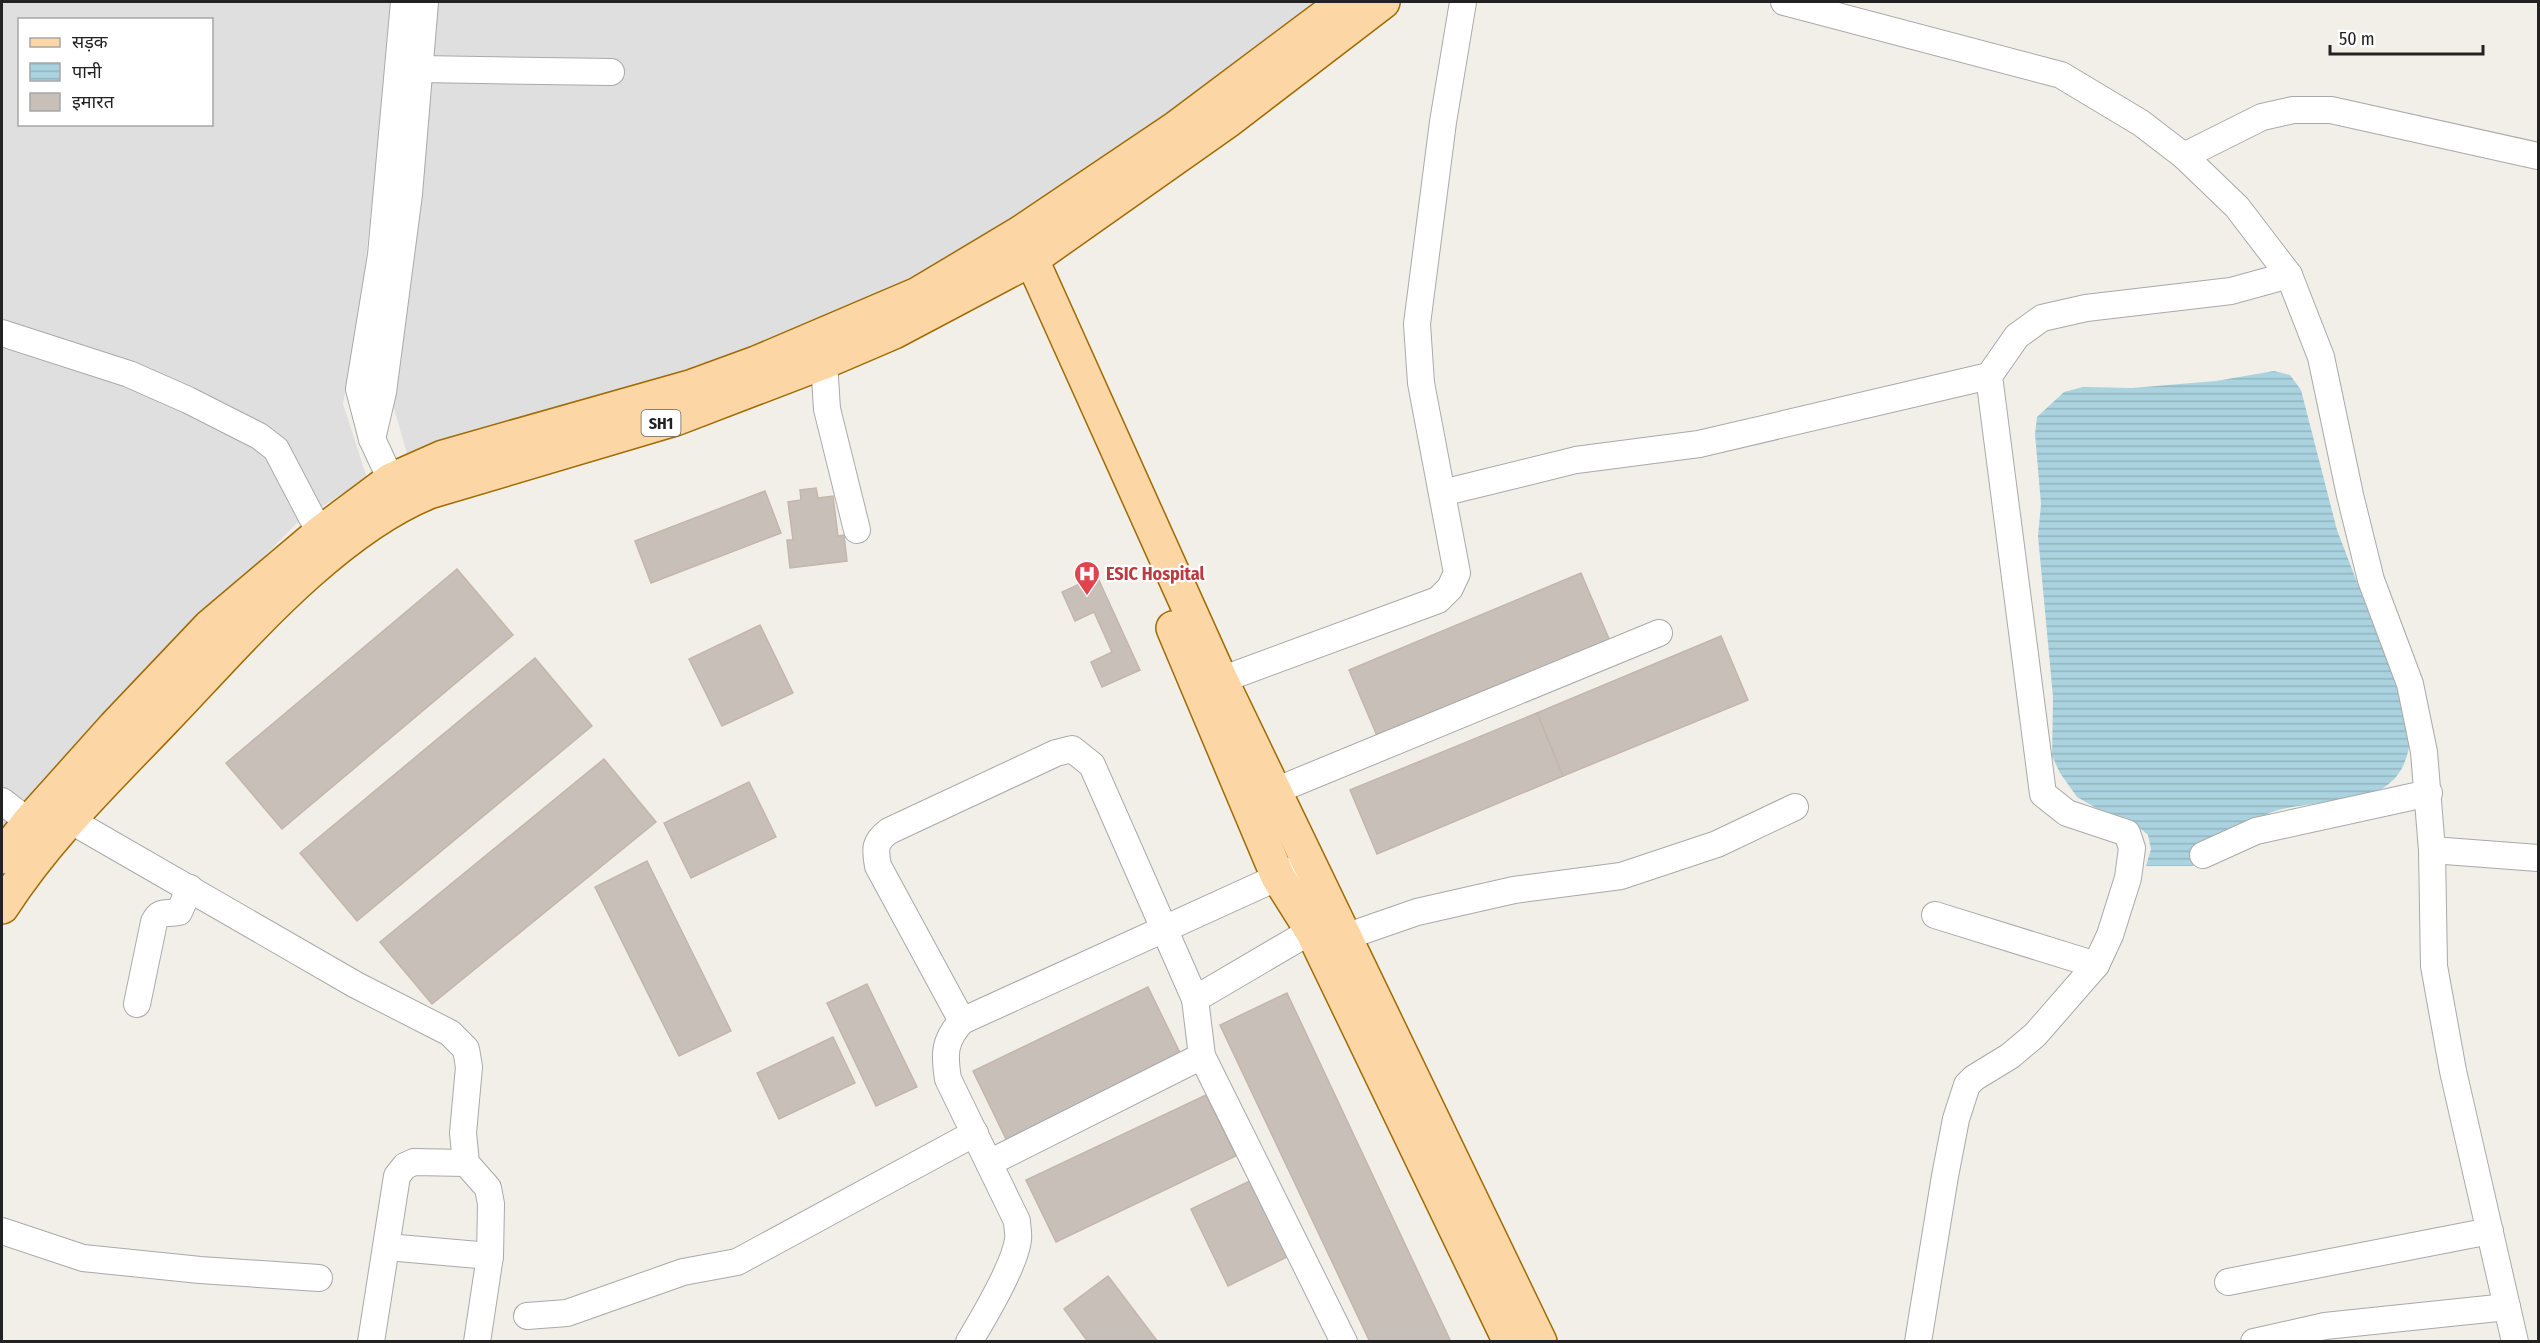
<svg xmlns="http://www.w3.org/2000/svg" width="2540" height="1343" font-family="'Fira Sans Condensed','Noto Sans Devanagari',sans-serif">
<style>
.residential{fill:#e0dfdf;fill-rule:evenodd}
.water{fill:url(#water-rules)}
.building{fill:#c7bfb8;stroke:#c4b6ab;stroke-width:1.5}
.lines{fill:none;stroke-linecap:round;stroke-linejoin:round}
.minor-casing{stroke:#a9a9a9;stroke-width:28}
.major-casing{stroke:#a06b00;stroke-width:36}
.minor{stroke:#fff;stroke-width:26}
.major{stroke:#fcd6a4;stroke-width:33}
.labels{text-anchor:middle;stroke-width:4.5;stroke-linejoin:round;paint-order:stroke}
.shield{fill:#fff;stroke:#646464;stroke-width:1.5}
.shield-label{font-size:16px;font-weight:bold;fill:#222}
.health-label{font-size:18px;font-weight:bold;fill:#be3a42;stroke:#fff;text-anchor:start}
</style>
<defs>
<pattern id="water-rules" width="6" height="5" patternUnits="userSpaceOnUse" patternTransform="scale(1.5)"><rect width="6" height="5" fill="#aad3df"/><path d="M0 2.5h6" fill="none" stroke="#92b5bf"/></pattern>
</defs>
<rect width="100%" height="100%" fill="#f2efe9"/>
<g class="residential">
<path d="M2 2H394L361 303 343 404 367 478 297 523 158 665 2 845ZM20 20H212V124H20Z"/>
<polygon points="436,2 1314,2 1017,226 893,296 684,377 408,458 390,394"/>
</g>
<path class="water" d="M2274 371 2290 375 2301 390 2337 530 2411 723C2411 809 2349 796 2287 808 2266 812 2248 824 2229 834 2209 845 2204 845 2193 866H2146L2151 849 2148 835 2129 819 2098 809 2077 797 2060 773 2052 756 2053 697 2038 536 2041 504 2035 434 2037 417 2064 392 2083 387 2132 388 2216 381Z"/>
<g class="building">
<polygon points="816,488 818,498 833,496 838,536 844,535 847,561 790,568 787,540 793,540 788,502 801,500 800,490"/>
<polygon points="765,491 781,533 651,583 635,541"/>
<polygon points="457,569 513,635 282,829 226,763"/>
<polygon points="1581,573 1610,641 1378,738 1349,670"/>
<polygon points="1097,576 1140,670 1102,687 1091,662 1112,652 1094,612 1075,621 1062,592"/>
<polygon points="760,625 793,693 722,726 689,659"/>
<polygon points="1721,636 1748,700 1563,776 1537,713"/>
<polygon points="535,658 592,726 357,921 300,853"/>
<polygon points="1537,713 1563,776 1377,854 1350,790"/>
<polygon points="604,759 656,822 432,1004 380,942"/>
<polygon points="749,782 776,837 691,878 664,823"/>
<polygon points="647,861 731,1031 679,1056 595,887"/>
<polygon points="867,984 917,1087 876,1106 827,1003"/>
<polygon points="1148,987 1182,1057 1007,1141 973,1071"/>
<polygon points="1287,993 1451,1342 1370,1342 1220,1025"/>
<polygon points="833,1037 855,1083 779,1119 757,1073"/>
<polygon points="1206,1095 1236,1156 1056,1242 1026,1180"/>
<polygon points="1256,1178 1293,1254 1228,1286 1191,1209"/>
<polygon points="1108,1276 1158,1342 1088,1342 1064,1309"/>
</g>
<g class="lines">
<defs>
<g id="minor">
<polyline points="1784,2 2061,75 2141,123 2184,156 2237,207 2289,275 2321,357 2350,495 2371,580 2410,684 2424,752 2432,850 2434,966 2453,1071 2515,1342"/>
<polyline points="420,69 611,72"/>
<polyline points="2184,156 2262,117 2293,110 2331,110 2538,156"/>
<polyline points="2,333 129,374 188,400 259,436 276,449 320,533"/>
<polyline points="820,346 824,362 827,409 857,530"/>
<polyline points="372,439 383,392 409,194 425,2"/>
<polyline points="1442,493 1576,460 1699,444 1989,376 2017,336 2042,318 2086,308 2231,291 2289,275"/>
<polyline points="399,497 372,439 359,389 381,255 404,2"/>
<polyline points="1221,680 1438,600 1450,588 1457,573 1421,383 1417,324 1443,122 1463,2"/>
<polyline points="1275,791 1659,633"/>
<polyline points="2,801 29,822"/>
<polyline points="68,819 356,985 450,1033 466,1049 469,1067 463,1133 466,1163 488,1188 491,1204 490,1256 477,1342"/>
<polyline points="2432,850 2538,858"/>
<polyline points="2203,855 2256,831 2429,793"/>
<polyline points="1935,915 2096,965"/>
<polyline points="1345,937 1417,912 1514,890 1621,876 1717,844 1795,807"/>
<path d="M1195 999 1092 765 1072 749 1056 753 889 831C874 842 875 849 878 866L962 1021 1309 863"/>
<path d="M137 1004 154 922C160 909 167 915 179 912L190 888"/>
<path d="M962 1021C944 1040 944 1054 948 1079L1017 1221C1017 1227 1019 1234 1018 1240 1014 1267 984 1317 969 1342"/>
<polyline points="1202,1056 1344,1342"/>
<polyline points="989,1163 1202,1056 1195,999 1328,921"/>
<polyline points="2,1231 83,1258 200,1270 319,1278"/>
<polyline points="387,1247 490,1256"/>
<polyline points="2228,1282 2490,1231"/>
<polyline points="527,1316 567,1313 683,1272 737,1262 975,1133"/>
<polyline points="371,1342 397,1176 405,1166 414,1162 466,1163"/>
<polyline points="1918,1342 1945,1176 1956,1119 1967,1085 1974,1078 2010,1056 2035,1035 2096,965 2110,935 2128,878 2132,848 2127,833 2067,813 2043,794 1989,376"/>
<polyline points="2254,1342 2325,1326 2507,1307"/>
</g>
<g id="major">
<polyline points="1023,240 1221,680 1540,1342"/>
<polyline points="1173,628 1278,877 1312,931 1510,1342"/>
<polyline points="2,857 29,822 115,726 210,626 320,533 391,480 443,457 693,386 756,363 918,294 1020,233 1176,128 1344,2"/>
<path d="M2 907C48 836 108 779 165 719 238 643 331 532 429 492L675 419 824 362 894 332 1032 259 1229 120 1383 2"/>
</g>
</defs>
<use href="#minor" class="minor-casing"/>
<use href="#major" class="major-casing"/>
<use href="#minor" class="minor"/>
<use href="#major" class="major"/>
</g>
<defs>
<symbol id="hospital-pin" viewBox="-11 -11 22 30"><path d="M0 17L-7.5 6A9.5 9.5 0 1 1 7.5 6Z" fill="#e0444e" stroke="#fff"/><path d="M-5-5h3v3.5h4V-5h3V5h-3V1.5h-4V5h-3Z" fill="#fff"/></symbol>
</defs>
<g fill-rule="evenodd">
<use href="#hospital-pin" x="1072" y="559" width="30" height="40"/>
</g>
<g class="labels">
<rect class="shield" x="641.5" y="410" width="39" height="26" rx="4.5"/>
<g class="shield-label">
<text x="661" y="429">SH1</text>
</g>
<g class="health-label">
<text x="1106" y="580">ESIC Hospital</text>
</g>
</g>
<rect width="2540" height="1343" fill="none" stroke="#222222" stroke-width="6"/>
<rect x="18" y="18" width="195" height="108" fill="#ffffff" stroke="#a7a7a7" stroke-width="1.5"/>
<rect x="30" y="38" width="30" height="9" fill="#fcd6a4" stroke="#a7a7a7" stroke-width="1.5"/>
<text x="72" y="48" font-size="18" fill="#222222">सड़क</text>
<rect x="30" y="63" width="30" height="18" fill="url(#water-rules)" stroke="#a7a7a7" stroke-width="1.5"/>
<text x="72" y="78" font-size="18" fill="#222222">पानी</text>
<rect x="30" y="93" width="30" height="18" fill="#c7bfb8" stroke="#a7a7a7" stroke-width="1.5"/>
<text x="72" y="108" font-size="18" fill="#222222">इमारत</text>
<path d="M2330 45v9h153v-9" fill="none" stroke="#222222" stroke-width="3"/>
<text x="2339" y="45" font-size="18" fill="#222222" stroke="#ffffff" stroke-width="4.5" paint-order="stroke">50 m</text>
</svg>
